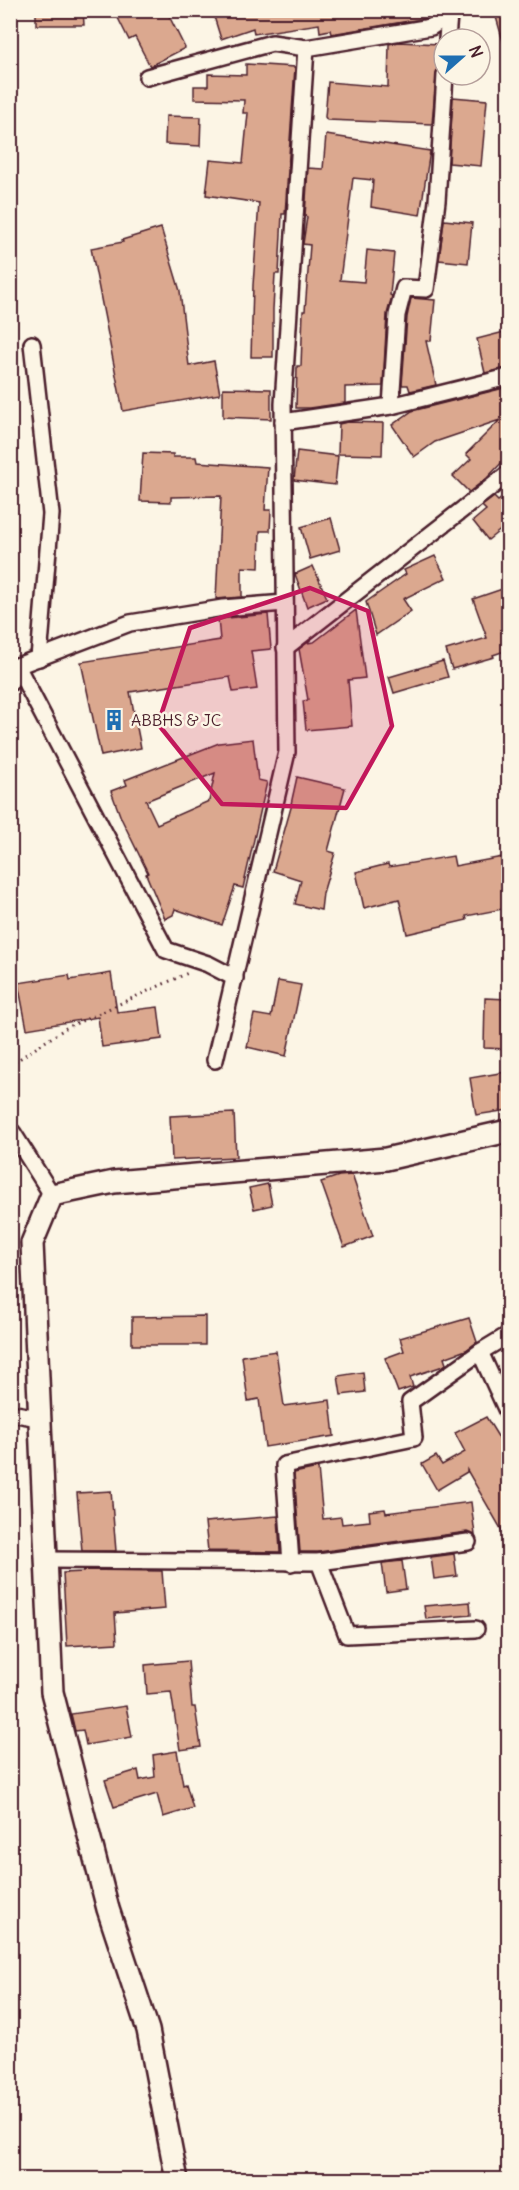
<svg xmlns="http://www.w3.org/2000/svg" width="519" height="2190" font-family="Delius,sans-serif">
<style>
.building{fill:#dba88f;stroke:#4a1f2b;stroke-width:1.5;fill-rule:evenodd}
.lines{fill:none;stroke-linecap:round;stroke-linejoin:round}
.minor-casing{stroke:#4a1f2b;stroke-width:20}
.secondary-casing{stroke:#4a1f2b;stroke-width:26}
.path{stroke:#4a1f2b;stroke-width:3;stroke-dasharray:1.5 4.5;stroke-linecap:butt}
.minor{stroke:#fcf5e5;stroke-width:15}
.secondary{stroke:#fcf5e5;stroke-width:21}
.marked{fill:#c2185b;fill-opacity:0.2;stroke:#c2185b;stroke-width:4.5;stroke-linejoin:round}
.labels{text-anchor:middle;stroke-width:5;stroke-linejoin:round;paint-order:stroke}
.poi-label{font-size:16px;fill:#4a1f2b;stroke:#fcf5e5;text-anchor:start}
</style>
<rect width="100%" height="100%" fill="#fcf5e5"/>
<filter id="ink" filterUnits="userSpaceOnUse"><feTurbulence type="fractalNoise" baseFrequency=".0167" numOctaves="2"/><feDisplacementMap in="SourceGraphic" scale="12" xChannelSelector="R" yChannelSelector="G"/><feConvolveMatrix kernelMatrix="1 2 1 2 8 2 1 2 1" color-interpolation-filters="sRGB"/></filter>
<g filter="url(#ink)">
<g class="building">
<polygon points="36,10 83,10 84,25 36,25"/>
<polygon points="114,10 166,10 185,48 150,66 135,37 129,40"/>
<polygon points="212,10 438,10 427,18 331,34 330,30 320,32 319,24 254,34 253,28 221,39"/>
<polygon points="494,10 508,10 508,47 505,48"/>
<polygon points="399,42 439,44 432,124 327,120 325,117 328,82 388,87 389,44"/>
<polygon points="246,64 295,67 285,214 282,214 279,274 275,274 273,309 273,357 251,357 253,285 259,203 206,195 210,160 243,163 248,113 243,113 244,100 194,99 194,86 208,86 208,74 246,75"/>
<polygon points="453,97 487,100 481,166 449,163"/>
<polygon points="166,116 201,117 200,146 165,144"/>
<polygon points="326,135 430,151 420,215 371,207 373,180 353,178 340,280 364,282 367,250 394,253 390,295 392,296 387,314 383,386 345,387 345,403 309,408 296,408 297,366 301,366 303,311 305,311 310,245 303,244 307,217 305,216 308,168 323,169"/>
<polygon points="444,220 472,223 468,263 439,260"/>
<polygon points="161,228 180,291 189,366 214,361 220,394 123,411 91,248 123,242 122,240"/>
<polygon points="411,298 435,300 431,341 426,341 436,385 410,391 408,385 402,385 407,317"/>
<polygon points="508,331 508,368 485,373 477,339"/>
<polygon points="508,387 508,456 487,478 469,492 453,476 471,459 466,454 500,420 435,442 414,457 392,425 412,411"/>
<polygon points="223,388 271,389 271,419 223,417"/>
<polygon points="347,422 383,423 382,455 338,454 339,424"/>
<polygon points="297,451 338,456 335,485 294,480"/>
<polygon points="143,453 173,454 173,457 196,457 197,462 268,467 265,510 271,510 270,531 260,531 259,568 242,567 242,597 216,599 221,496 171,497 171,502 140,501"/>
<polygon points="494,497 498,501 503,497 508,505 508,524 488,540 473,521 486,510 482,506"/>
<polygon points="331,518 340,550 310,559 301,527"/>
<polygon points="435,556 446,578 403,599 411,611 376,635 366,602 406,574 404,570"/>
<polygon points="313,566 327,598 307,607 295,574"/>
<polygon points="508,587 508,650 493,655 494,657 452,669 446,650 487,638 473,599"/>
<polygon points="356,610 365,678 348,680 352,726 306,730 303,701 308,700 299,649 307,643 314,642"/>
<polygon points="268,614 271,649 251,651 257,689 233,692 230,677 130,692 141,748 101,756 81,662 220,640 218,619"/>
<polygon points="443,661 448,677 394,693 389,677"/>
<path d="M253 739 258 780 267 782 243 888 235 886 222 925 175 909 173 915 165 919 146 874 148 873 121 818 111 791 127 785 125 780 219 743ZM215 773 209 801 157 824 146 801Z"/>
<polygon points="297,777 345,788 328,851 335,853 323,893 321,910 295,904 301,880 273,871 292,804 291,804"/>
<polygon points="453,856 455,866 508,856 508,908 466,916 467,920 407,934 399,899 364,908 356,872 388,864 389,867"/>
<polygon points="111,973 117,1012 158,1007 162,1039 102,1047 98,1017 27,1029 18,983 69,975 70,980"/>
<polygon points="278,981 301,985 286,1056 247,1047 254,1014 271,1017"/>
<polygon points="485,998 508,999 508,1049 484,1048"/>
<polygon points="506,1072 508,1110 476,1115 470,1078"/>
<polygon points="234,1113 236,1157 172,1160 170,1116"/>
<polygon points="352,1175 373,1236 344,1247 321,1182 339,1176"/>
<polygon points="268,1184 272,1205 254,1209 249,1188"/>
<polygon points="205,1316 205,1345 132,1345 132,1317"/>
<polygon points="469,1318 477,1342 466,1350 444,1358 446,1364 443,1366 410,1377 413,1387 398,1392 385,1358 404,1351 400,1338"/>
<polygon points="276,1351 284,1406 330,1400 334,1436 265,1447 259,1399 248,1401 242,1356"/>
<polygon points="363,1372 365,1392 341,1395 338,1376"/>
<polygon points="486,1417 507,1451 502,1453 508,1466 508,1541 467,1470 467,1472 437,1490 422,1464 436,1456 442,1465 465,1452 455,1433"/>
<polygon points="318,1468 323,1519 341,1517 342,1524 370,1521 369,1511 385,1509 386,1513 471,1502 475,1535 467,1532 318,1552 300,1552 294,1473"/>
<polygon points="111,1491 116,1551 82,1551 77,1493"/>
<polygon points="278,1516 280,1552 208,1551 205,1522"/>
<polygon points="454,1554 457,1576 434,1579 431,1557"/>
<polygon points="402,1561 406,1589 386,1592 382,1563"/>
<polygon points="83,1570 162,1571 165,1609 115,1613 117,1643 67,1646 63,1573 83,1572"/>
<polygon points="470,1602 471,1615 426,1619 424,1606"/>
<polygon points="188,1661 192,1707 195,1707 201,1747 180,1750 171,1692 147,1694 145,1665"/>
<polygon points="126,1706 132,1737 86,1745 83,1730 75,1731 71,1714"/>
<polygon points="177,1751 183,1785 186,1784 193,1808 163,1817 157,1794 114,1807 105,1780 138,1770 140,1780 155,1777 153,1755"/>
</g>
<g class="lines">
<defs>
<g id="minor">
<polyline points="447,39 449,15"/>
<polyline points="147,77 272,43 306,48 431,27 456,10"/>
<polyline points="32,344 51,514 39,658"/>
<polyline points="391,406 397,315 404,288 426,289 437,201 445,75"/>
<polyline points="283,422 391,406 508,377"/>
<polyline points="285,648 508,474"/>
<polyline points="17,666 166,950 208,964 235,978"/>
<polyline points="10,683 17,666 130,623 223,608 285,603"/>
<polyline points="215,1060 287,752 283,404 306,48"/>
<polyline points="10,1134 13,1133 52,1195"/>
<polyline points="480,1352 508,1413"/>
<polyline points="10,1413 39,1418"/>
<polyline points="46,1560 319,1562 468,1542"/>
<polyline points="319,1562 347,1635 476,1629"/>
<polyline points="291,1563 284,1465 414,1438 410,1402 480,1352 508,1335"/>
</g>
<polyline id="secondary" points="177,2180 148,2030 108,1909 52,1692 32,1243 52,1195 114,1182 386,1159 508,1131"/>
</defs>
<use href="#minor" class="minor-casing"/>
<use href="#secondary" class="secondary-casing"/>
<polyline class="path" points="10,1065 66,1028 188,973"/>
<use href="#minor" class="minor"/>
<use href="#secondary" class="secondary"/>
</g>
</g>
<path class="marked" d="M310 588 368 611 392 726 346 808 222 804 158 724 190 628Z"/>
<defs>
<symbol id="building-bare" viewBox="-9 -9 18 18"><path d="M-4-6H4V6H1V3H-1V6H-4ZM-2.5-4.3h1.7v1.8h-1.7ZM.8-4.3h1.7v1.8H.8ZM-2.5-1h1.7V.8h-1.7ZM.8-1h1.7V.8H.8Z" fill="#1f6fb2" stroke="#fcf5e5" stroke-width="2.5" paint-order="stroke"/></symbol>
</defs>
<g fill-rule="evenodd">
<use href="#building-bare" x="99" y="705" width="30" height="30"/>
</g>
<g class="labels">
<g class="poi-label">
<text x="131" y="726">ABBHS &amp; JC</text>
</g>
</g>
<rect width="519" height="2190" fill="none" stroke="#fcf5e5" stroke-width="36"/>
<rect x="18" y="18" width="483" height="2154" fill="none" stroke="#4a1f2b" stroke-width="2" filter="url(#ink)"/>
<g transform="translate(462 57) rotate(69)"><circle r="28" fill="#fcf5e5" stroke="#b59f9b" stroke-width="1.5"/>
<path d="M0-4.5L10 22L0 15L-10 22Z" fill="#1f6fb2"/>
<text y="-9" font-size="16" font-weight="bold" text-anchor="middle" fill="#4a1f2b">N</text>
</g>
</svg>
